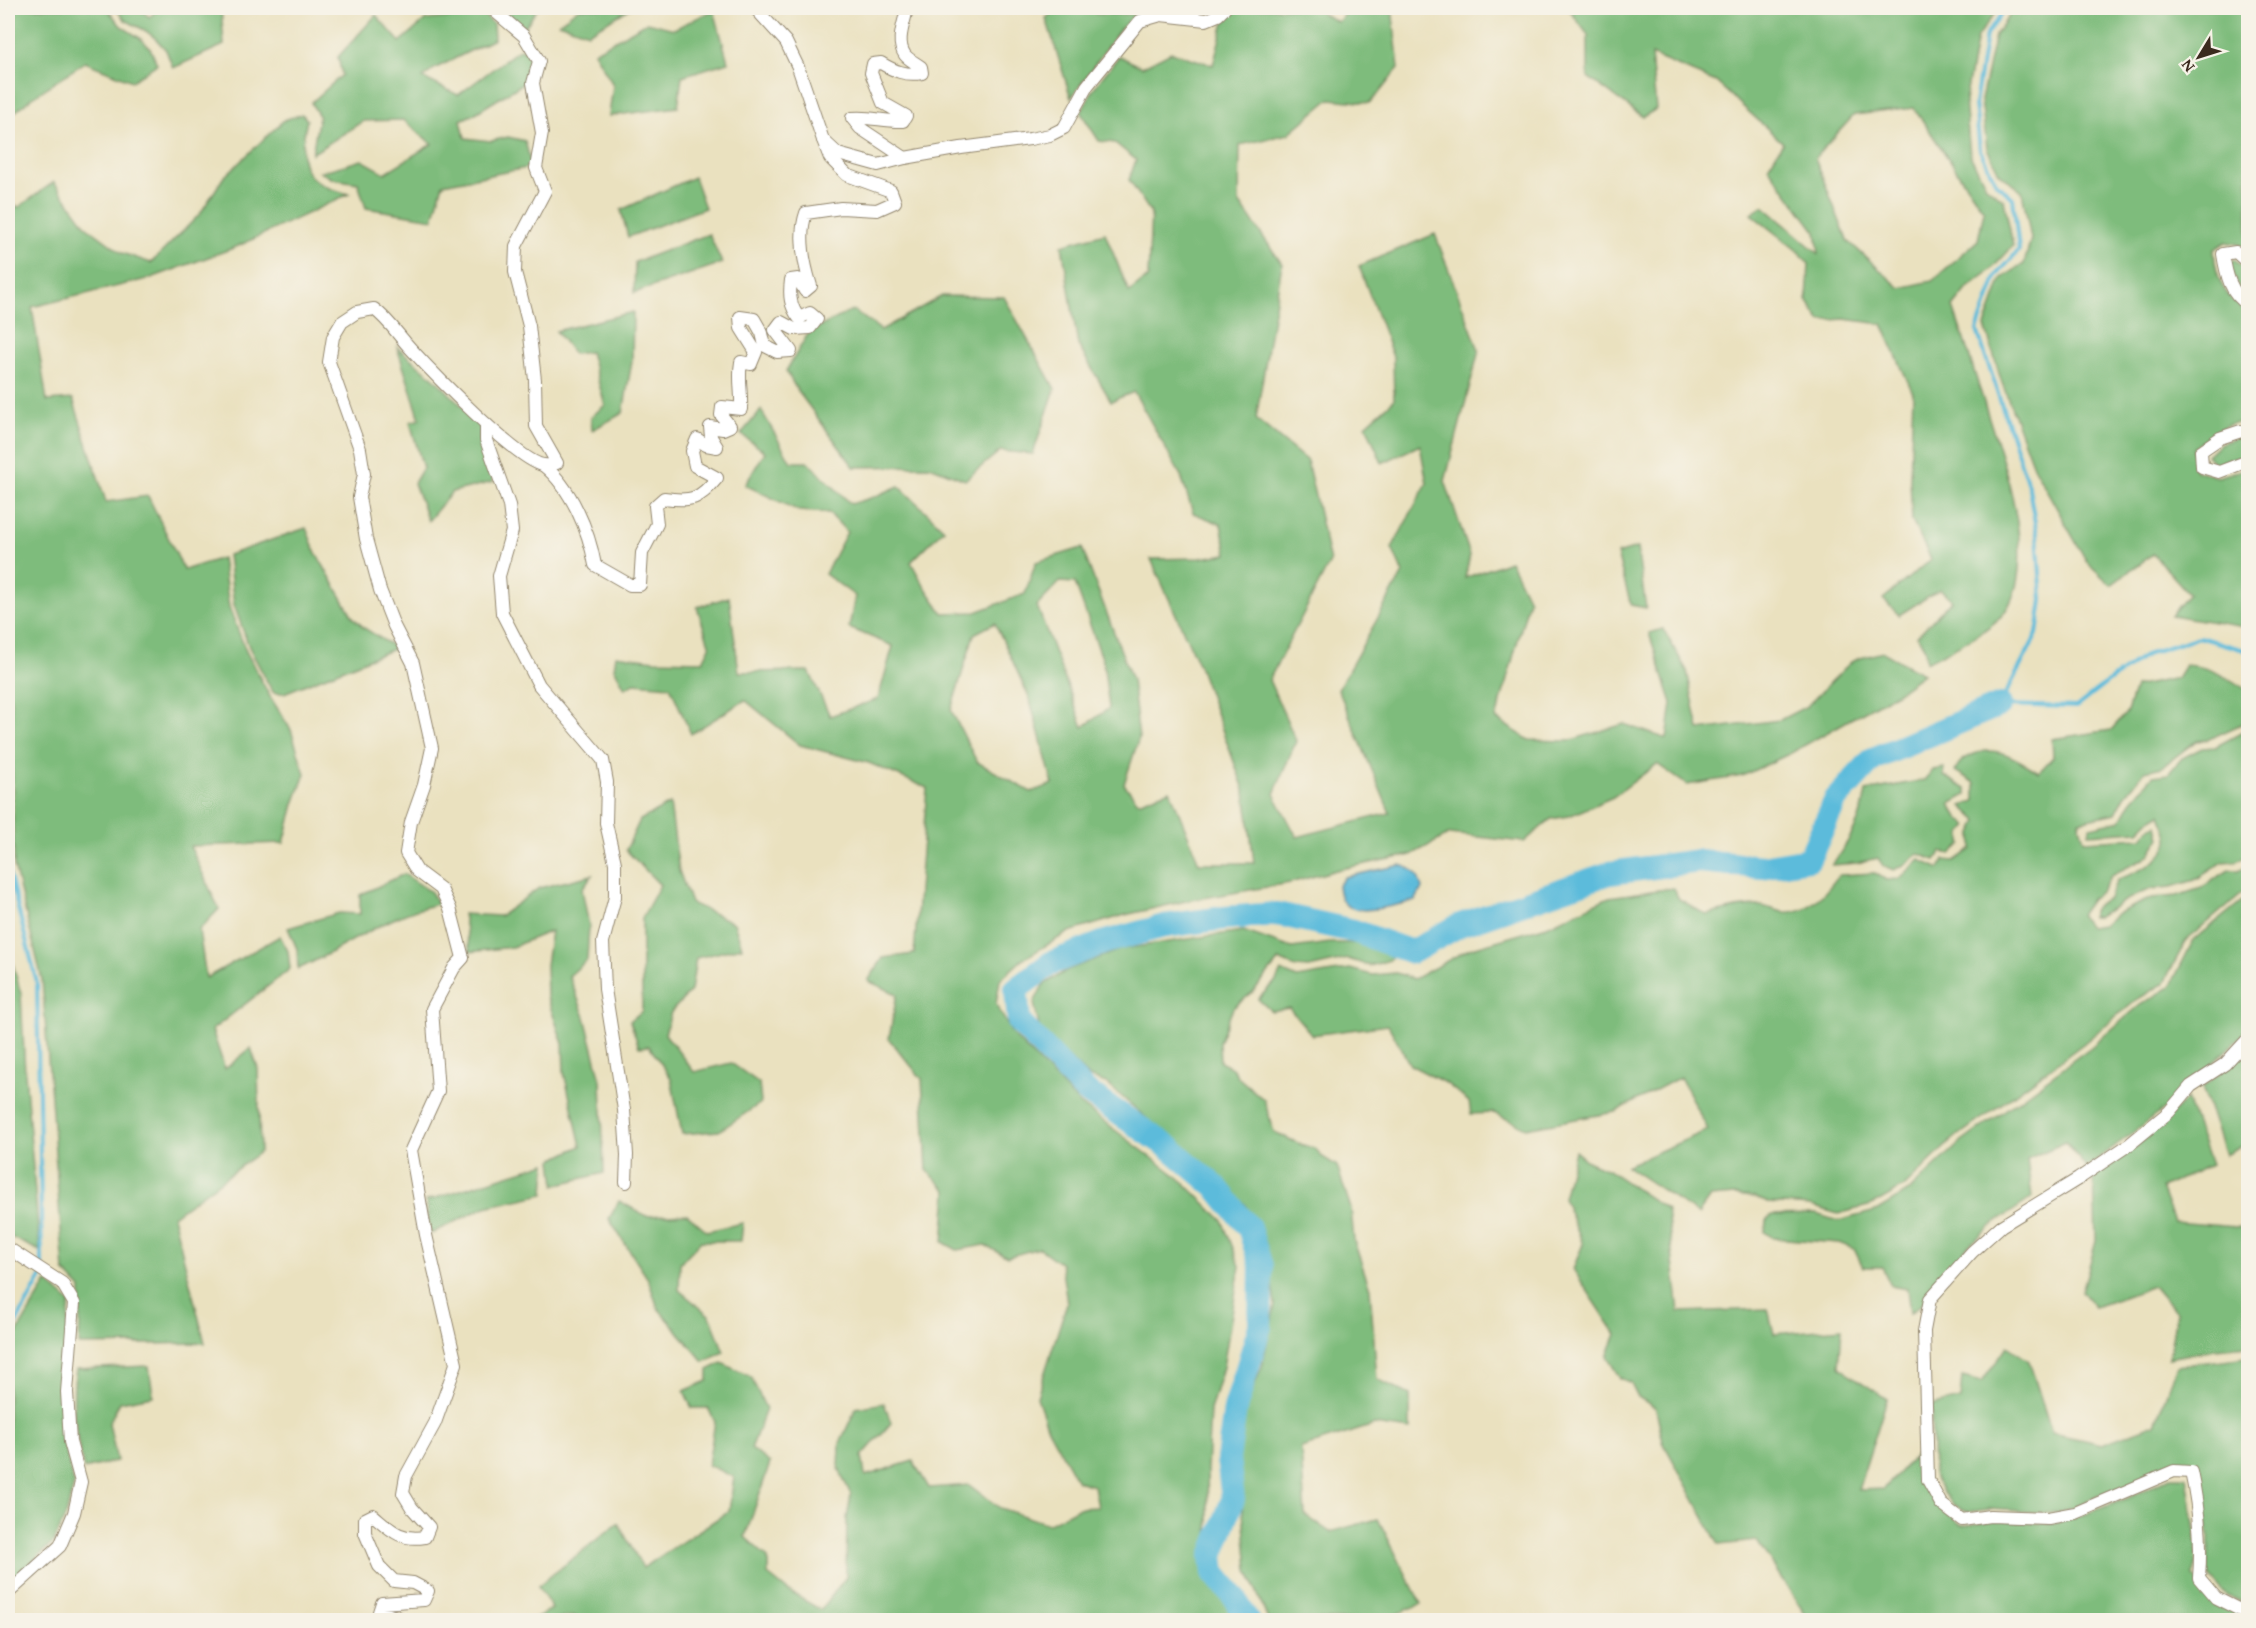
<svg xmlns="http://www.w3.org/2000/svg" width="2256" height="1628" font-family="'Gentium Book Plus',serif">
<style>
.forest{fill:#7ebc7c;stroke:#5c734d;stroke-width:1.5;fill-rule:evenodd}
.water{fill:#5cbbdb;stroke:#4c727c;stroke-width:1.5}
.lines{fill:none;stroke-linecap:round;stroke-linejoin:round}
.stream{stroke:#5cbbdb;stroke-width:4}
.river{stroke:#5cbbdb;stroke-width:24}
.minor-casing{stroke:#92866e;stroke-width:14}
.minor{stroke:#fff;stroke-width:12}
</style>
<rect width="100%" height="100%" fill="#f7f3e8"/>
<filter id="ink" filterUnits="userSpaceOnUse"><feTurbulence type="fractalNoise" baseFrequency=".0167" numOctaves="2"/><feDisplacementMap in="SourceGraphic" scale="12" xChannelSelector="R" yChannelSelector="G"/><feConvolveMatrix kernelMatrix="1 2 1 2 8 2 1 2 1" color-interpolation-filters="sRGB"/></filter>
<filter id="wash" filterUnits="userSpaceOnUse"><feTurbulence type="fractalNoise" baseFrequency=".008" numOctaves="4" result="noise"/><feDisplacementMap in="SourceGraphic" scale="24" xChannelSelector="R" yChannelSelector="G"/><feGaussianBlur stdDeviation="1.35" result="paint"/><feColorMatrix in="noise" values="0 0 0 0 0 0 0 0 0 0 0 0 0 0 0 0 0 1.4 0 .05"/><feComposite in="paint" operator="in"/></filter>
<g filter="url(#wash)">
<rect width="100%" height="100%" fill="#eae1bf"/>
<g class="forest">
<polygon points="8,8 107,8 121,26 140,38 150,48 157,64 132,81 85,62 33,97 8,118"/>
<polygon points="115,8 140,8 149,17 160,8 221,8 224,45 173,68 166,50 156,39 146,31 125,20"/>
<polygon points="498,8 538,8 525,27"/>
<polygon points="579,8 631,8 588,33 559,23"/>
<polygon points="1052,8 1091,8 1096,14 1136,14 1120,29 1071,98 1046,18 1051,14"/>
<path d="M1236 8H1319L1321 13 1338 22 1349 8H1392L1399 68C1388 80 1381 93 1369 103L1330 99 1288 134 1240 145 1239 202 1282 264 1256 419 1307 461 1330 562 1269 680 1296 741 1274 794 1297 837 1390 813 1338 689 1403 573 1392 548 1427 483 1420 445 1382 463 1366 425 1394 400 1393 357 1359 266 1435 234 1479 350 1445 481 1470 555 1465 578 1510 561 1529 600 1496 719 1529 740 1568 741 1624 724 1667 739 1672 703 1649 633 1663 629 1687 671 1699 730 1780 720 1807 706 1853 660 1883 652 1923 674 1898 692 1791 753 1742 776 1687 785 1657 764 1613 797 1569 816 1551 819 1524 842 1450 834 1411 855 1340 869 1290 883 1186 901 1125 915 1069 932 1023 959 1000 980 996 1004 1013 1035 1079 1103 1179 1178 1222 1220 1240 1266 1223 1367 1210 1410 1207 1469 1209 1560 1236 1620H582C571 1613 567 1618 555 1620 548 1622 538 1621 531 1620L552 1609 538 1586 618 1523 643 1568 729 1511 734 1477 708 1465 715 1422 708 1408H692L684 1391 708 1381V1370L722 1363 751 1377 766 1409 751 1449 770 1463 745 1537 768 1558V1575L788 1591 821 1610 846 1577 847 1518 851 1495 839 1469 840 1443 856 1408 884 1403 891 1423 862 1456 865 1476 913 1461 929 1488 969 1485 1000 1508 1048 1524 1078 1508 1098 1507 1094 1486 1077 1481 1048 1429 1037 1397 1067 1303 1061 1264 1039 1248 1007 1257 985 1245 957 1250 943 1242 947 1191 927 1170 922 1079 889 1039 897 994 868 981 883 958 914 954 927 788 869 763 800 745 745 700 691 734 670 686 634 683 625 688 614 668 616 655 655 660 703 661 710 647 697 607 729 597 739 672 809 671 830 716 878 699 893 646 849 628 855 596 825 574 847 532 829 513 799 511 745 485 765 452 741 434 761 410 791 462H808L851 504 874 497 899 486 944 529 911 562 923 584 943 613 976 612 1025 594 1036 562 1082 548 1132 680 1139 738 1124 784 1138 802 1170 790 1199 863H1254L1245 792 1199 666 1151 559 1200 558 1227 554 1221 524 1193 513 1181 476 1134 392 1111 401 1078 345 1062 245 1105 233 1129 292 1148 277 1151 213 1129 180 1136 160 1115 143 1099 141 1081 113 1094 88 1119 56 1142 67 1171 52 1213 65 1224 22ZM1060 582 1075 583 1103 661 1109 708 1083 727 1037 606ZM995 623 1029 697 1053 784 1031 792 977 762 951 710 974 634Z"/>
<path d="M1568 8H1999L1977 37 1965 101 1970 155 1986 186 2004 200 2013 246 1991 270 1969 287 1953 307C1965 342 1976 377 1987 412 2004 465 2039 559 2006 610 1992 631 1948 651 1926 662L1925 648 1917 636 1952 600 1940 589 1899 615 1883 599 1931 559 1912 521 1910 479 1913 393 1882 324 1844 319 1820 321 1807 300 1809 264 1799 252 1751 214 1763 206 1819 254 1816 232 1768 167 1783 143 1716 82 1651 55 1656 109 1643 117 1588 77V35ZM1914 108 1984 211 1978 240 1932 281 1900 288 1847 240 1815 158 1854 115Z"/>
<path d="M2015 8H2248V251L2241 245 2226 242 2214 250C2215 276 2224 299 2248 312V425C2228 417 2208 436 2193 449L2196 470 2217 477 2248 468V608L2246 609 2244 627 2171 615 2189 594 2153 554 2111 585 2087 562 2033 466 2001 380 1985 326 2002 278 2024 264 2031 239 2022 191 1999 173 1987 148 1981 100 1995 35Z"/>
<polygon points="479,10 493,24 494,39 434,69 423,78 458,95 520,49 528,51 531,64 527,81 474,114 461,120 465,138 491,141 508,137 525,141 532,167 443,184 433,219 366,208 358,183 333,179 320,172 362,160 385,173 432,144 403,120 363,121 312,154 319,116 311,103 342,75 338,57 376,15 400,42 426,20 464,16"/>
<polygon points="714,10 728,62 682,76 678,107 609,116 613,85 594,52 647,22 674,29"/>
<path d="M302 114 307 120C297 165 301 183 349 194L236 247 151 278 32 307 47 401 73 399 106 502 148 496 184 570 222 558 229 607 246 651 269 695 291 730 305 774 294 804 284 843 190 846 219 909 199 930 206 978 280 936 288 951 290 969 212 1030 225 1069 251 1048 258 1069 260 1152 173 1216 205 1343 79 1345 81 1289 64 1271 42 979 14 866 11 701 8 694V205L19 207 54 182 87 227 122 253 151 263 200 214 223 178 284 120Z"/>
<polygon points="694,177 705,208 628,237 621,210"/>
<polygon points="709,234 722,263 634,293 635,262"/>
<polygon points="2234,260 2248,271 2248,300 2243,297 2228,265"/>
<polygon points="942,296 1004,297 1055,389 1033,454 1000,451 965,480 930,466 854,467 797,390 786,371 809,332 853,310 881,330"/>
<polygon points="633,312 632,361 623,413 592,430 591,417 605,405 590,352 573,354 556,331"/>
<polygon points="397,347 436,380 481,425 480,438 493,482 452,492 428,521 414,483 423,468 410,422 420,419"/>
<polygon points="2238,437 2248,439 2248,455 2215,464 2207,455 2219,444"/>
<polygon points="306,528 316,553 353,617 364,628 396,648 284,693 274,693 271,689 249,647 234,605 228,555"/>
<polygon points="1637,548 1646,608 1631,605 1617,554"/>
<path d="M2185 665C2208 665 2229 679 2248 690V721L2207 740 2196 741 2162 767 2145 771 2125 796 2116 813 2079 821 2084 841 2142 838 2150 828 2157 825 2160 838 2150 854 2144 859 2111 875 2103 890 2092 898 2080 915 2089 927 2104 925 2116 914 2152 898 2177 896 2201 888 2229 870H2239L2248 865V888L2186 941 2163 984 2133 1002 2083 1044 1951 1141 1904 1187 1872 1205 1838 1214 1811 1206 1768 1203 1754 1197 1734 1195 1710 1197 1698 1214 1626 1166 1708 1130 1680 1077 1615 1112 1526 1128 1494 1113 1471 1114 1469 1102 1447 1084 1410 1065 1388 1025 1312 1035 1289 1008 1271 1011 1258 999 1276 981 1281 971 1297 978 1350 969 1372 975 1396 973 1414 979 1469 949 1547 926 1609 897 1673 888 1679 899 1706 915C1724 911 1743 905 1761 906 1769 907 1776 911 1784 912 1810 914 1825 893 1839 875L1875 873 1886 880 1899 879 1920 860 1940 869 1944 860 1955 861 1972 849V833L1978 821 1962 806 1975 801V783L1955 771C1959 762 1962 760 1972 755 1996 743 2018 760 2039 772L2053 757 2052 739 2111 730 2127 712 2135 687 2177 678Z"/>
<path d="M2248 729V856L2236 861 2223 862 2195 880 2171 887 2150 889 2124 901 2098 917H2091C2094 906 2099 902 2109 898L2117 880C2133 873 2165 863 2168 841 2169 834 2163 821 2161 814L2149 821 2139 831 2089 834 2090 827 2121 820 2132 800 2153 776 2168 774 2182 758 2202 748 2215 747Z"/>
<path d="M1945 768 1944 776 1966 789V795L1950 804 1959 819 1968 826 1962 833V844L1951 854 1941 852 1936 860 1919 854 1906 864 1894 870 1883 866 1878 858 1857 863 1832 865C1850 839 1861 823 1866 791L1924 780 1933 770Z"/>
<polygon points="670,804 679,871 691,903 734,923 742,947 696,958 691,991 671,1012 665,1034 694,1072 731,1063 759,1083 761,1103 719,1131 682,1134 671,1078 649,1046 639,1047 630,1021 642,1011 642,918 660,885 626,850 640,820"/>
<path d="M404 874 431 892 438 904C388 914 345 948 298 969L297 949 288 928 339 913 360 914V895Z"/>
<polygon points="592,875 582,889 589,926 587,960 569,976 585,1017 601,1080 604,1173 555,1185 552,1160 581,1146 564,1073 563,1044 547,997 546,965 551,931 512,947 470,952 463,914 500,916 539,888"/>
<polygon points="2248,896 2248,1030 2164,1109 2086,1168 2066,1142 2027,1159 2032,1198 1995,1223 1967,1247 1942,1275 1923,1303 1910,1313 1907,1289 1891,1286 1882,1267 1863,1267 1854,1249 1839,1243 1773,1238 1765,1232 1766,1220 1772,1215 1816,1214 1838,1221 1876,1211 1909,1191 1959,1144 2091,1047 2140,1005 2170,987 2193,941"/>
<path d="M1243 931 1292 948 1330 943H1363L1393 951 1390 960 1370 966 1348 959 1309 968 1295 967 1279 960 1253 992 1233 1008 1219 1043 1220 1062 1232 1068 1240 1079 1264 1100 1274 1132C1290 1138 1298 1146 1315 1148L1321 1156 1337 1166 1351 1209 1354 1241 1370 1289 1377 1379 1410 1395V1430L1374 1425 1301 1448 1305 1515 1330 1532 1378 1519 1421 1604 1384 1620H1268L1248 1570 1238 1455 1246 1406 1262 1366 1275 1305 1266 1244 1246 1205 1106 1083 1089 1077 1040 1031 1034 1003 1043 985 1067 970 1121 949Z"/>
<polygon points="8,946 21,994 25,1073 40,1251 8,1236"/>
<polygon points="2248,1050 2248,1143 2225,1155 2202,1087"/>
<polygon points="2187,1099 2211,1165 2161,1188 2174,1222 2248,1228 2248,1346 2215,1349 2169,1358 2176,1312 2154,1286 2095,1307 2082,1292 2096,1241 2094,1176 2132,1150"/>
<polygon points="1575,1151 1587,1161 1608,1170 1667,1210 1679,1312 1768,1309 1774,1334 1842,1328 1839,1367 1887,1399 1858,1490 1884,1489 1919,1451 1922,1481 1939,1508 1962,1525 1993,1520 2053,1524 2078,1517 2128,1498 2170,1477 2187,1477 2197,1545 2194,1577 2248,1620 1806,1620 1807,1617 1757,1541 1719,1545 1663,1442 1656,1408 1638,1397 1631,1383 1620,1378 1607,1357 1616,1334 1573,1269 1583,1244 1563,1198"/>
<polygon points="546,1163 544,1194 485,1207 430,1234 426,1201"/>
<polygon points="619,1201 646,1216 687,1214 707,1231 743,1223 741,1241 701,1241 680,1263 679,1290 710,1316 724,1352 704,1362 658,1308 648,1279 609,1219"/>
<polygon points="47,1282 70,1302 61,1392 64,1443 74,1484 66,1515 54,1542 8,1584 8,1360 18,1331"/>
<polygon points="2007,1346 2029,1361 2052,1433 2102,1444 2155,1424 2177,1366 2246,1357 2248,1364 2248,1607 2223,1592 2208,1575 2209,1537 2199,1467 2167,1467 2122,1489 2097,1495 2074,1508 2050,1513 1990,1509 1968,1512 1954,1505 1942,1492 1933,1474 1931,1406 1960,1399 1962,1377 1982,1382"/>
<path d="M149 1366 153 1396 120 1402 109 1423 117 1461 84 1469C75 1436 70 1403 76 1369Z"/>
</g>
<path class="water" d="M1401 865C1415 869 1419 876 1422 889L1415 901C1396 904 1353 920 1342 900 1339 896 1339 890 1338 886L1345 877Z"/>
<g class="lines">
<g class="stream">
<polyline points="2006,8 1986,35 1975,104 1980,150 1996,183 2013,198 2019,250 1997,275 1977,330 2029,488 2037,535 2042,600 2037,634 2000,705 2076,707 2113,678 2149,653 2199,637 2248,651"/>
<polyline points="8,736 8,869 37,983 42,1266"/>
<polyline points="8,1337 43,1274"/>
</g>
<polyline class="river" points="1247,1620 1234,1597 1214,1573 1212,1556 1233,1499 1228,1459 1235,1409 1260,1326 1261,1266 1249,1228 1217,1188 1170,1148 1084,1090 1019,1022 1016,989 1051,963 1105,942 1164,926 1224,918 1277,914 1354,931 1412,952 1460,925 1610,873 1699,861 1762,867 1809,859 1836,799 1873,759 2000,705"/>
</g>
</g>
<g filter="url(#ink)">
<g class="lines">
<defs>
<g id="minor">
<polyline points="755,8 786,42 798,67 823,140 838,154 878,165 905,158 961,148 1030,139 1050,135 1064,128 1087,86 1140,21 1161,15 1206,20 1218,15 1225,8"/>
<path d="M905 158 860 128 852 118C870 116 885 122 903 121L906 116 883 103 871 73 873 64 881 63C894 71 906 76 922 73L921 67C916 63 909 60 905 55 895 41 905 22 907 8"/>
<path d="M2248 263 2236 252 2223 254C2226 273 2230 294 2248 304"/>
<polyline points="486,424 486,440 509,505 512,531 499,576 502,613 539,685 603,760 607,782 606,823 615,863 615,897 603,942 605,989 624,1110 627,1155 626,1182"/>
<polyline points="2248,434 2241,431 2220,438 2201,451 2202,467 2219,472 2248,461"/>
<path d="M543 465C571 487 589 531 595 565L630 585H640L642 553 657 524 655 506 664 498C692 502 700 499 717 478L695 466 692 451 697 439 706 445 717 447 711 437 710 427 723 429 730 426 721 415 722 407 741 409C742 393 738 378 741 362L751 364 756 352 741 328 740 317 754 319 762 333 765 346 777 352 791 351 775 330 781 322 794 329 810 328 817 319 810 313 799 318C790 306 789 295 791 280L798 279 805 291 811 286C804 264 798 236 806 213L841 208 877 210 895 202 891 191 847 175 830 158 823 140"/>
<path d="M2248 1039 2225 1064 2191 1086 2169 1112 2130 1144 2078 1179 2001 1226 1972 1252 1930 1299 1924 1331 1928 1480 1941 1504 1962 1520 1990 1516 2048 1518 2075 1513 2174 1471 2191 1472C2199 1508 2202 1541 2199 1578L2216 1598 2248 1614"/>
<polyline points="8,1248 62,1283 74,1303 67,1392 70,1442 81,1482 74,1513 60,1546 8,1593"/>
<path d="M406 1620 379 1612 382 1603 424 1600 428 1591 413 1583 394 1581 379 1566 365 1533V1519L373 1515C391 1530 400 1541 425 1537L429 1527 412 1508 403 1493 406 1476 435 1423 456 1364 426 1235 411 1150 438 1091 432 1009 454 968 463 958 450 908 441 889 417 871 406 853 411 822 424 785 432 748 413 663 394 626 380 590 366 539 359 497 364 474 360 449 329 362 333 337 342 322 357 312 374 309C389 320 398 335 411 349 432 372 517 460 543 465 547 466 553 464 557 463L536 426 535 380 529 326 515 272 516 246 545 191 536 168 542 133 533 83 539 61 524 36 491 8"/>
</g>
</defs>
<use href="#minor" class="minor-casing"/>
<use href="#minor" class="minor"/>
</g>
</g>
<rect width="2256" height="1628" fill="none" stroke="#f7f3e8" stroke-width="30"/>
<g transform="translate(2199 57) rotate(232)" stroke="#f7f3e8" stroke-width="4.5" paint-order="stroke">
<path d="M0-4.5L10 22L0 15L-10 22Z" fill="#3b2a1e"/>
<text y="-9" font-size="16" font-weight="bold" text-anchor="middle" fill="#3b2a1e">N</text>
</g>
</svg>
